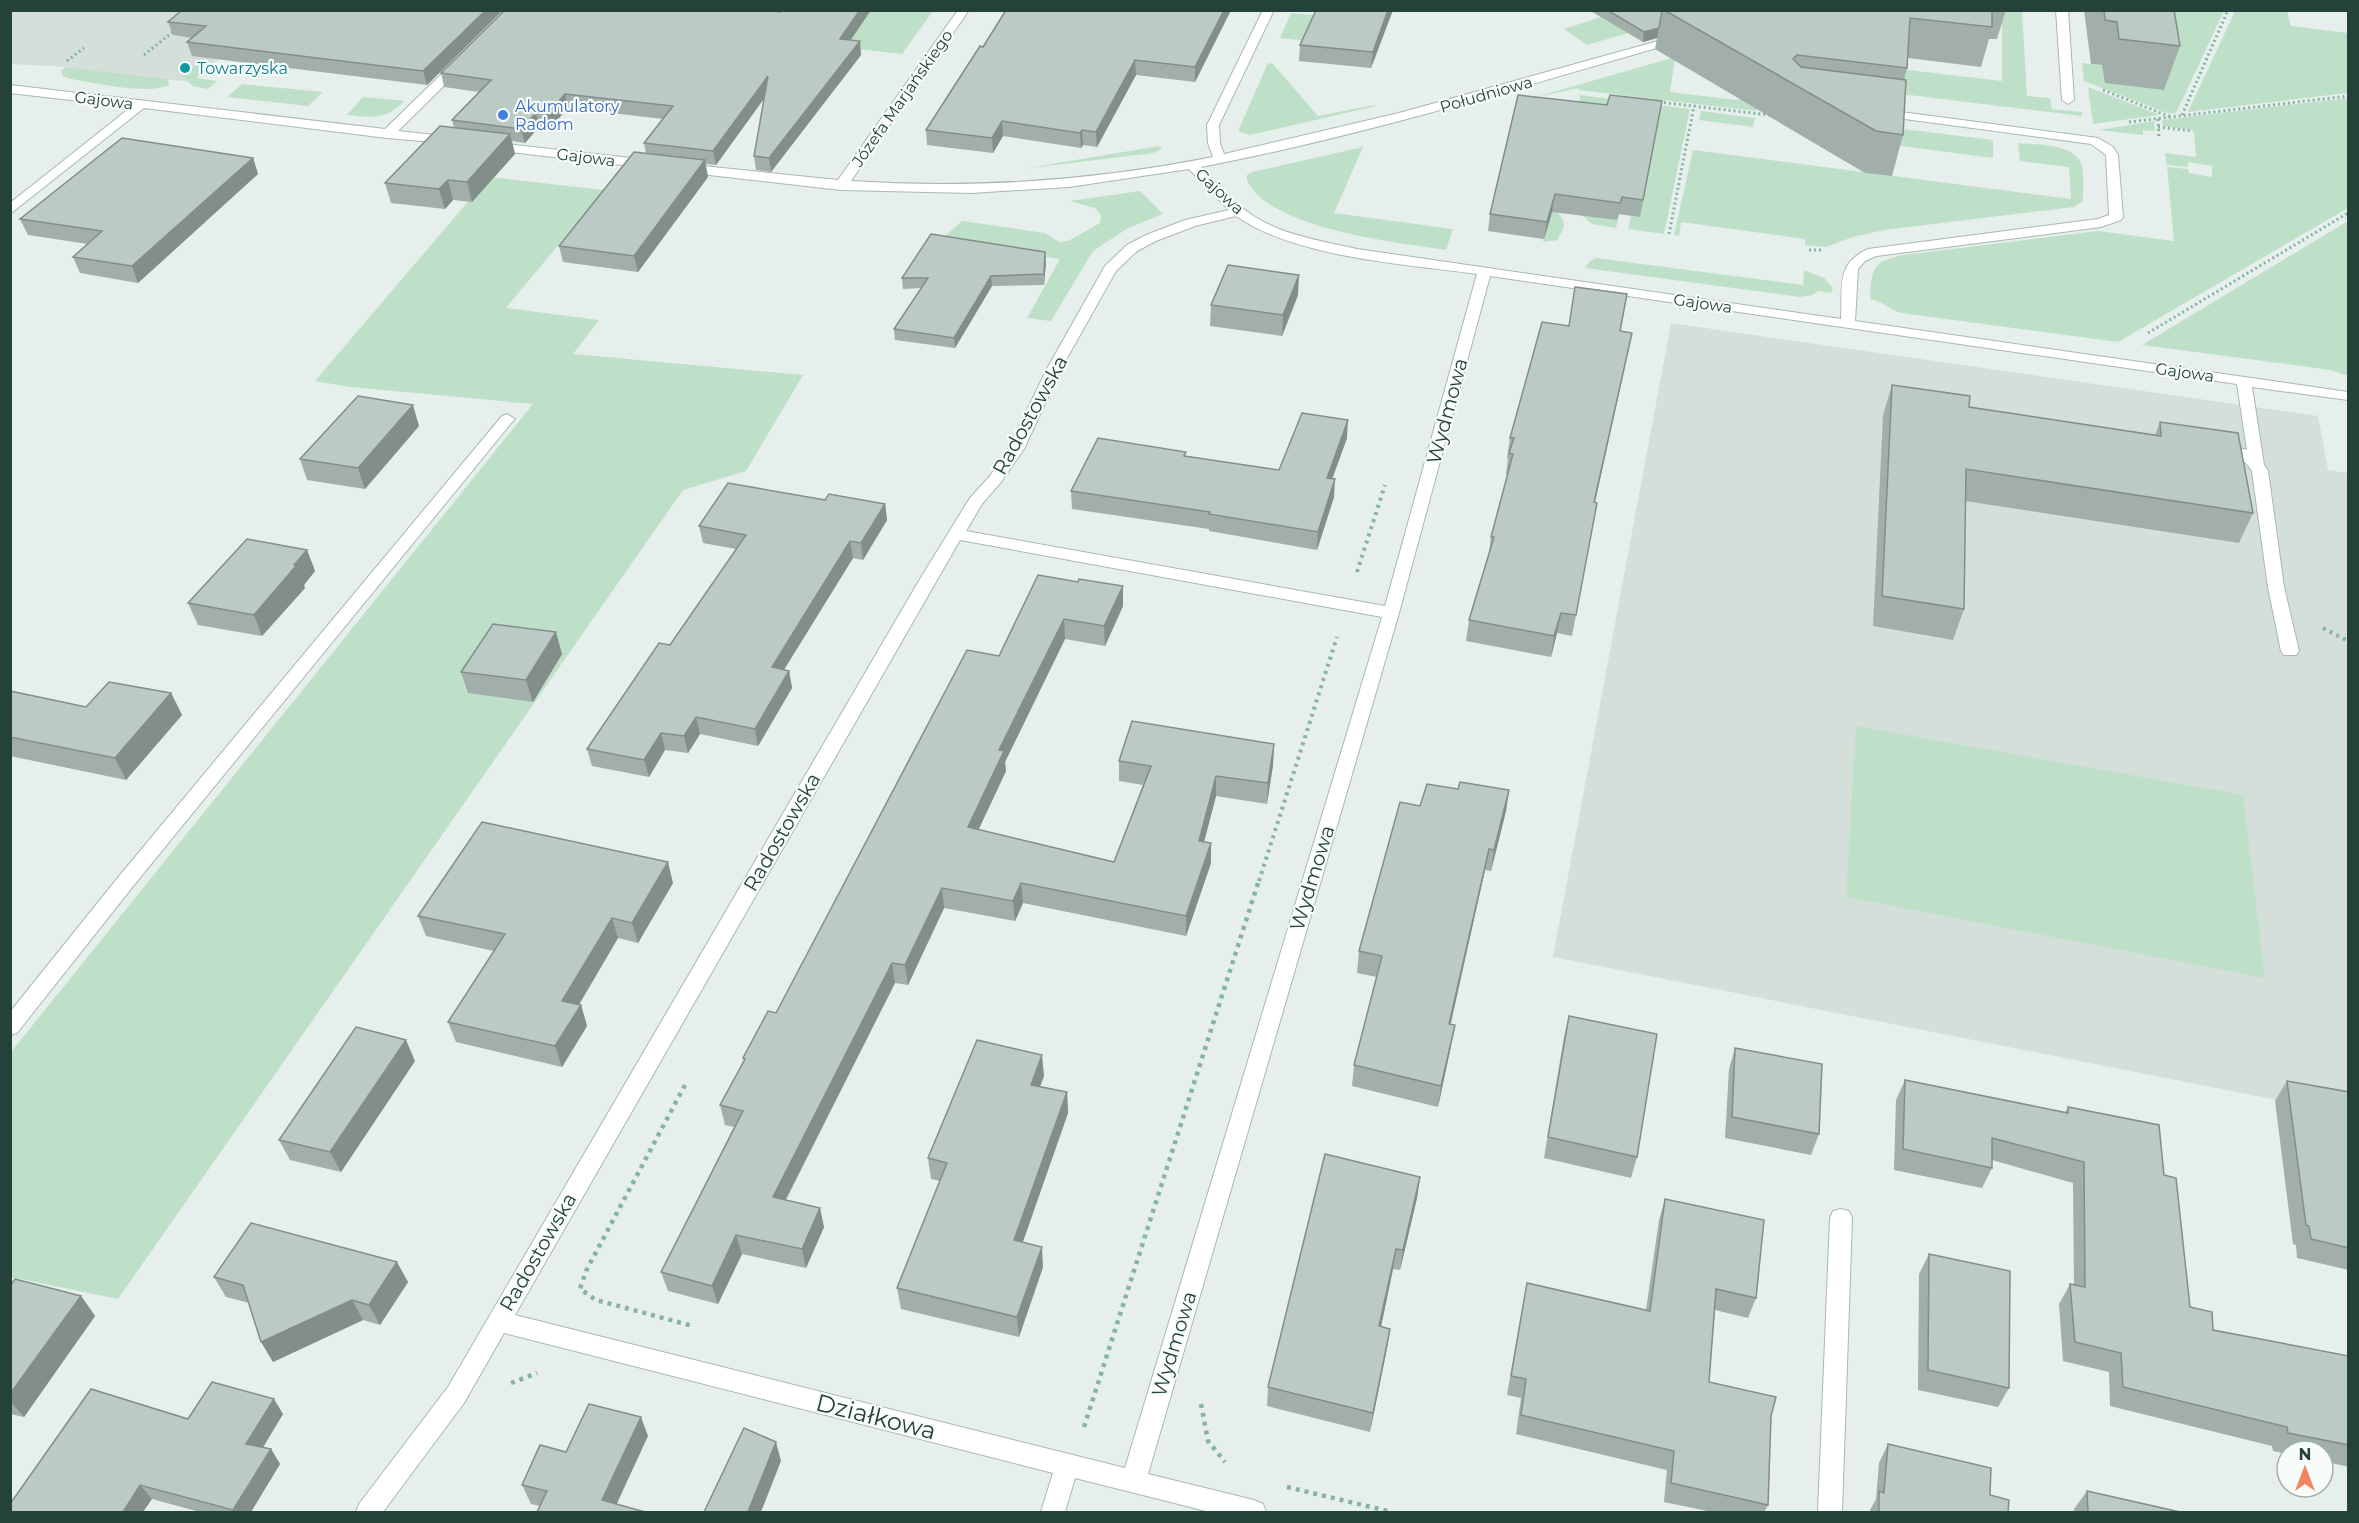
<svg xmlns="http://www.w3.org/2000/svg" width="2359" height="1523" font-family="Montserrat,sans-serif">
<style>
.built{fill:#d4dfda}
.green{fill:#bfe0c8}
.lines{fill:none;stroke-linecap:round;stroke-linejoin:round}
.minor-casing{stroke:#a8b8b2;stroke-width:2}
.path-far2{stroke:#86b3a5;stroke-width:3;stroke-dasharray:2 3;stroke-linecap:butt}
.path-far1{stroke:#86b3a5;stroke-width:4;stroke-dasharray:3 4.5;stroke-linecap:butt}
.path{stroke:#86b3a5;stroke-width:4.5;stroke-dasharray:4 5;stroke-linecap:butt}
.minor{fill:#fff;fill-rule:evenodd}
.wall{fill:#a1aea9}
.shaded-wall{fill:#838d89}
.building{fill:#bbcac4;stroke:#838d89;stroke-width:1.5}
.culture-dot{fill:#0f9aa8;stroke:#f7fbf9;stroke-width:2}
.shop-dot{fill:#3f7fe0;stroke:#f7fbf9;stroke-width:2}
.labels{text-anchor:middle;stroke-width:4.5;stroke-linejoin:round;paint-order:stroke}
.far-culture-label{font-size:16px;fill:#0d838f;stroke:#f7fbf9;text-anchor:start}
.far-street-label{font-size:16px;fill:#24423a;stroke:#f7fbf9}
.far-shop-label{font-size:16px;fill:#366cbe;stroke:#f7fbf9;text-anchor:start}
.street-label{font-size:20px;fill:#24423a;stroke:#f7fbf9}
.near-street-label{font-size:24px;fill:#24423a;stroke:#f7fbf9}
</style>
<rect width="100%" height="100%" fill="#e6efeb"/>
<g class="built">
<polygon points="12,10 278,11 191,82 66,67 11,64 10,12"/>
<polygon points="1671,323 2318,416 2328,470 2348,473 2348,1114 1553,957"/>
</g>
<g class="green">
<polygon points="2022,10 2027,96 2050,98 2052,109 2082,112 2082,116 1828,85 1757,104 1756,111 1579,90 1579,88 1536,97 1675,57 1670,92 1736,100 1857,64 2002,81 2002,11"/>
<polygon points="777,11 933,11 902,54 755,38"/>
<polygon points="2152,11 2224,11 2176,113 2170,114 2084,81 2082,63 2102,65"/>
<polygon points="2235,11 2287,11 2291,26 2348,33 2348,93 2188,112"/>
<polygon points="1291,13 1363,20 1354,46 1280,38"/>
<polygon points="1610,14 1638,30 1587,45 1564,29"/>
<polygon points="1268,63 1273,64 1318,116 1374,105 1376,106 1250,135 1238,131"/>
<polygon points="198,64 211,66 196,78 217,81 208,89 193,86 182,76"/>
<path d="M66 67 168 79 169 85C148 95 95 83 71 79L63 76 61 71Z"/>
<polygon points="242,84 323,92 308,106 227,97"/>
<polygon points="2088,87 2160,115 2093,124"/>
<polygon points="1580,95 1690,109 1664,234 1628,229 1631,216 1619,214 1616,228 1592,224 1571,206"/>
<path d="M363 97 405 101C383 121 374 117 347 115Z"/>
<path d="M2348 98V208L2118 342 1901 313C1888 309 1883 301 1870 299 1872 268 1871 262 1903 255L2098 231 2174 241 2167 167 2188 169 2189 173 2212 177V166L2188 162V167L2167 165 2165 153 2196 157 2194 133 2193 130 2163 126 2162 120Z"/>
<polygon points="1701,111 1755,118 1753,127 1699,120"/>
<polygon points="2154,121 2155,131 2143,130 2143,135 2099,130"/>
<polygon points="1895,128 1993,140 1993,158 1894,145"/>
<path d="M2018 143C2036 145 2078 143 2082 167 2084 178 2083 190 2083 201L2074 207 1884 230 1853 237 1826 247 1805 245V239L1681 222 1679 236 1674 235 1693 150 2071 199 2069 167 2020 161Z"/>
<polygon points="1159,146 1162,149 1153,153 1022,169"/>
<path d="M1363 147 1334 213 1453 229 1446 250C1399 243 1268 229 1247 180V175L1252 172Z"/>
<polygon points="489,177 604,190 506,308 599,320 573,354 803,375 746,471 683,490 118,1299 11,1277 11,1052 533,404 350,387 315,381"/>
<path d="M1500 180C1515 187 1566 206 1564 227 1563 230 1559 236 1558 240L1543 242 1548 223 1489 214Z"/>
<polygon points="1140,191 1163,214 1128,228 1093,251 1051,321 1027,318 1060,259 937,243 962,221 1045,233 1059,242 1068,241 1100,223 1101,215 1095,208 1070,201"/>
<polygon points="2348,221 2348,376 2331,370 2142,345"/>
<polygon points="1596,258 1803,285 1804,270 1824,278 1833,288 1831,293 1818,291 1813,295 1800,297 1585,268 1590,261"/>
<polygon points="1856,726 2243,795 2265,978 1846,897"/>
</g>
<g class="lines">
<defs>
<g id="minor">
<path d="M958 10H969L851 181C973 189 1092 181 1213 157L1208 143 1207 125 1263 10H1274L1219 125 1220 143 1224 154 1399 113 1676 36H1684V40C1524 86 1364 136 1201 167 1218 185 1234 204 1255 217 1286 236 1322 241 1357 249L1841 319C1843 287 1835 264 1868 249L2098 219 2109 215 2106 155 2091 144 1882 116 1878 115 1876 112 1878 109 2098 138 2113 147 2118 155 2123 217 2121 220 2101 227 1876 256 1865 261 1858 269 1855 321 2348 392V400L2252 387 2264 465 2268 471 2284 587 2299 651 2296 655H2284L2281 651 2268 587 2252 471 2247 464 2237 457 2213 451 2210 448 2218 443 2247 450 2237 384 1490 276 1399 613 1148 1474 1254 1500 1263 1504 1266 1512H1210L1075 1478 1065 1512H1041L1053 1473 504 1333 464 1403 383 1512H356L359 1504 448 1387 920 579 970 498 990 476 1008 449 1048 367 1105 266 1127 245 1146 235 1185 220 1229 210 1189 169 1069 187 971 193 841 190 683 172 677 168 683 164 838 180ZM1236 216C1296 258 1405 264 1477 274L1385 606 966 531 982 504 1001 482 1024 449 1062 367 1116 271 1137 251 1156 241 1195 226ZM960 540 1382 617 1125 1468 515 1315Z"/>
<polygon points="2056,10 2068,10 2074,100 2068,104 2062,100"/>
<polygon points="459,60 465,64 463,67 398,131 453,137 459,141 457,144 387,138 144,108 10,214 10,203 131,107 10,93 10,85 385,129 455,61"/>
<polygon points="489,142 649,160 655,164 649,168 485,149 483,146 485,143"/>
<polygon points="507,414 515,419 512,422 134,885 17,1033 10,1035 10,1012 120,875 502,416"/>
<polygon points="1841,1209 1849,1211 1852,1218 1842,1512 1818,1512 1830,1218 1833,1211"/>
</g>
</defs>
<use href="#minor" class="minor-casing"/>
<g class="path-far2">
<polyline points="144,55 174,31"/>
<polyline points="67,61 84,48"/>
<polyline points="2103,90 2171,117"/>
<polyline points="1659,102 1769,115 1769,113"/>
<polyline points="2182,115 2228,10"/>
<polyline points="2158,119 2159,138"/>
<polyline points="2129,122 2348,96"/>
<polyline points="2158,127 2193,131"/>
<polyline points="1669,234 1694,106"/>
<polyline points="1809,250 1824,250"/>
<polyline points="2148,333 2348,213"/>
</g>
<g class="path-far1">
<polyline points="1357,572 1385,485"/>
<polyline points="2323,628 2348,641"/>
<polyline points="1259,881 1337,637"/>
</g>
<g class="path">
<polyline points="685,1085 586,1271 580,1289 596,1300 693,1326"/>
<polyline points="511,1383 537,1373"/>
<polyline points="1201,1404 1208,1441 1225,1462"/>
<polyline points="1084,1427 1259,880"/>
<polyline points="1287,1487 1392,1512"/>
</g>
<use href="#minor" class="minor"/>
</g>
<g class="wall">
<polygon points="503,10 427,85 192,56 187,42 192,38 173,35 168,22"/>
<polygon points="871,10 851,40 861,55 771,172 756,170 754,156 764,99 716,165 705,164 708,177 638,272 563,262 559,246 646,153 644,143 663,119 568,108 550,128 539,127 525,143 512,141 515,154 472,202 453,200 445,209 391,203 385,183 454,128 452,120 479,92 444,87 441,73 780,12"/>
<polygon points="1006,10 1231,10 1195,82 1136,75 1097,147 1083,145 1081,148 1003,136 993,153 927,145 926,130 983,47"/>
<polygon points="1316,10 1393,10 1371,68 1299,61 1300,45"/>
<polygon points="1589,10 2006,10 1997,39 1989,39 1981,67 1908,58 1907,68 1904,80 1903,135 1892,176 1865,173 1655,49 1657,38 1643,42"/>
<polygon points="2084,10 2174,10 2180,46 2164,90 2105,83 2102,65 2091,64"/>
<polygon points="1662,101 1640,217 1619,214 1617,220 1552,212 1544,239 1488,231 1490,214 1607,105"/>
<polygon points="253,158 258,174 138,283 80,273 73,257 88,244 28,235 20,219"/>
<polygon points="1046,262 1044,285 992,286 955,348 895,340 894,329 921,288 903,289 902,278"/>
<polygon points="1298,295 1282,336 1210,326 1211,305"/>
<polygon points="1620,331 1628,352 1595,503 1597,503 1572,636 1557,633 1551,657 1466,641 1469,620 1489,553 1491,537 1508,474 1506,474 1508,458 1507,458 1510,438"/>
<polygon points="1892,385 1969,407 2155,435 2160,422 2253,513 2239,543 1965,501 1964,609 1953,640 1873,626 1883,415"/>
<polygon points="419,426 365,489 307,480 300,459"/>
<polygon points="1347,438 1332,479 1334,497 1317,550 1209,531 1209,529 1072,509 1071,491 1186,456 1279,470"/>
<polygon points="825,500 885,504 887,520 863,560 853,558 784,670 789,671 792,688 758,746 700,734 688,753 665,750 649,777 592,766 587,749 670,645 736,549 703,543 699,526"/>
<polygon points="307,550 315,571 304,585 305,588 262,636 198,625 188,603"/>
<polygon points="1078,582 1123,586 1123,606 1105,646 1065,639 1005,762 1006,771 978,830 1114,862 1143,785 1119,781 1119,761 1274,744 1273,765 1267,804 1216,796 1204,842 1211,843 1211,863 1186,936 1023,903 1015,921 944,908 908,985 895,983 786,1200 824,1227 806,1268 742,1254 718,1304 668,1291 661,1272 734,1127 725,1125 720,1105 744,1061 743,1058 776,1013 999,656"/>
<polygon points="562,654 533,702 468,693 461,672"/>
<polygon points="10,691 86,707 171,693 182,715 126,780 10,756"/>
<polygon points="1509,790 1506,811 1491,871 1485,870 1450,1024 1451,1046 1438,1107 1352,1086 1354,1065 1377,977 1357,973 1359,951 1420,806"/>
<polygon points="673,883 638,943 618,938 579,1005 581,1005 587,1026 562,1067 456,1042 448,1022 494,951 426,936 418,916"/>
<polygon points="1569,1016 1637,1157 1631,1178 1544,1158 1564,1037"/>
<polygon points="1735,1048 1819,1134 1811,1155 1725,1138 1729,1069"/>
<polygon points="415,1061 341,1172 290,1160 279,1140"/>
<polygon points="1044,1076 1040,1086 1067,1092 1068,1113 1023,1242 1043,1267 1019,1337 901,1309 897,1288 940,1181 931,1179 928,1158"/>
<polygon points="1905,1080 2065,1113 2068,1107 2164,1175 2190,1307 2213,1330 2349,1356 2349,1467 2323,1461 2323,1451 2287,1451 2287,1454 2273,1451 2272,1446 2110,1406 2109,1372 2063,1361 2059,1304 2070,1284 2074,1285 2073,1183 1992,1160 1992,1168 1982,1188 1894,1170 1896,1100"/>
<polygon points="2287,1081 2349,1092 2349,1270 2297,1258 2296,1245 2293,1244 2275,1101"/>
<polygon points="1420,1177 1417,1198 1400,1270 1393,1269 1381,1326 1390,1329 1387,1348 1370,1432 1267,1406 1268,1387"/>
<polygon points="1665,1199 1756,1298 1748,1318 1715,1310 1709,1382 1771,1416 1768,1505 1764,1512 1712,1512 1664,1502 1667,1470 1516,1434 1521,1398 1507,1395 1523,1303 1527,1283 1646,1310 1659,1220"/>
<polygon points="1929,1254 2009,1388 1998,1407 1918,1390 1919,1274"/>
<polygon points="214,1277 408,1282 380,1325 363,1320 273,1362 249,1303 226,1297"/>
<polygon points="10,1286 81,1296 95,1316 24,1417 10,1414"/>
<polygon points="283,1414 263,1448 271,1449 280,1464 251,1512 200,1512 152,1499 10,1512 188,1419"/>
<polygon points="648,1436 540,1506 531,1504 522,1485"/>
<polygon points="1888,1444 1990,1495 2008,1512 1870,1512 1870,1510 1876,1499 1879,1463"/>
<polygon points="2087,1491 2180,1512 2074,1512 2074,1509"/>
</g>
<g class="shaded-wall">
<polygon points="486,10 503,10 427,85 423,71"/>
<polygon points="860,10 871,10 842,52 840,39"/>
<polygon points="1224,10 1231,10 1195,82 1195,67"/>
<polygon points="1388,10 1393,10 1371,68 1373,52"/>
<polygon points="1659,28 1657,38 1643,42 1644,32"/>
<polygon points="860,41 861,55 771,172 769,158"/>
<polygon points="1135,60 1136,75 1097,147 1096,132"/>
<polygon points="768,76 770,90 716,165 713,151"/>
<polygon points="565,94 568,108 550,128 547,114"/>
<polygon points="536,113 539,127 525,143 521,129"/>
<polygon points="1002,121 1003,136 993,153 992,138"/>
<polygon points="1082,130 1083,145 1081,148 1080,133"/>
<polygon points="510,134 515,154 472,202 467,182"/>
<polygon points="253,158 258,174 138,283 132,266"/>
<polygon points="705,160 708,177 638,272 634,256"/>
<polygon points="448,180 453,200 445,209 439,189"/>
<polygon points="1555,194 1552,212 1544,239 1547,222"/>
<polygon points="1045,252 1046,262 1044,285 1044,274"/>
<polygon points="1299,275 1298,295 1282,336 1283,315"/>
<polygon points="991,276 992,286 955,348 954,338"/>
<polygon points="1632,333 1628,352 1590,523 1594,502"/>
<polygon points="413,405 419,426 365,489 358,468"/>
<polygon points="1348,420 1347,438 1326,496 1327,478"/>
<polygon points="1335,479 1334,497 1317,550 1318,532"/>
<polygon points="885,504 887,520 863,560 861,543"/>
<polygon points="850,541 853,558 775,684 772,667"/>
<polygon points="307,550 315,571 304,585 305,588 262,636 254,615"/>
<polygon points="1123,586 1123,606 1105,646 1104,626"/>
<polygon points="1561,613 1557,633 1551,657 1554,636"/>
<polygon points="1064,619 1065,639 1005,762 1006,771 970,848 968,827 999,750"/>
<polygon points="556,632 562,654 533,702 526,680"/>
<polygon points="789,671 792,688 758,746 755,729"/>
<polygon points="171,693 182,715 126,780 115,758"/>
<polygon points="696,717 700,734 688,753 684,736"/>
<polygon points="661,733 665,750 649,777 644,760"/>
<polygon points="1274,744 1273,765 1267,804 1268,783"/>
<polygon points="1216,776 1216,796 1199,861 1199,841"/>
<polygon points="1509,790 1506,811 1491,871 1494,850"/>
<polygon points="1211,843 1211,863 1186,936 1186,916"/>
<polygon points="1489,849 1485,870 1446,1045 1449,1024"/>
<polygon points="668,862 673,883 638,943 632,923"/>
<polygon points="1021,883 1023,903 1015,921 1013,901"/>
<polygon points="942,888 944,908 908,985 905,965"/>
<polygon points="612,918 618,938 569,1021 562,1001"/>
<polygon points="892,963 895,983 777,1216 773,1197"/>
<polygon points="581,1005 587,1026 562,1067 555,1046"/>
<polygon points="1455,1025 1451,1046 1438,1107 1441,1086"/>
<polygon points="406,1040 415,1061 341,1172 330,1152"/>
<polygon points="1042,1055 1044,1076 1033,1105 1031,1085"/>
<polygon points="1067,1092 1068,1113 1016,1261 1014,1240"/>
<polygon points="1420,1177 1417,1198 1400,1270 1403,1250"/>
<polygon points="820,1208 824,1227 806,1268 802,1249"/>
<polygon points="736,1235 742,1254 718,1304 712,1286"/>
<polygon points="1042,1247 1043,1267 1019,1337 1017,1317"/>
<polygon points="1396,1249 1393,1269 1377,1346 1379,1326"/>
<polygon points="397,1262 408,1282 380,1325 369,1305"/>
<polygon points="81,1296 95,1316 24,1417 10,1401 10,1394"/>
<polygon points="352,1300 363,1320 273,1362 261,1342"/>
<polygon points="1390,1329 1387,1348 1370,1432 1373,1413"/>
<polygon points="274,1399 283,1414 256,1458 246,1444"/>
<polygon points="641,1417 648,1436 613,1512 602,1500"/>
<polygon points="776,1442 781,1461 761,1512 748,1512"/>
<polygon points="271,1449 280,1464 251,1512 235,1512 233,1510"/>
<polygon points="140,1485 152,1499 143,1512 123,1512"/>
</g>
<g class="building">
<polygon points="182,10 486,10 423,71 187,42 206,26 168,22"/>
<polygon points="505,10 765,10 780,12 780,10 860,10 840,39 860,41 769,158 754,156 768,76 713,151 644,143 673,106 565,94 547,114 536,113 521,129 452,120 491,80 441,73"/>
<polygon points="1006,10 1224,10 1195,67 1135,60 1096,132 1082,130 1080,133 1002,121 992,138 926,130 980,46 983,47"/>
<polygon points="1316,10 1388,10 1373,52 1300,45"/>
<polygon points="1607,10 1662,10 1659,28 1644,32"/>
<polygon points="1664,10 1992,10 1992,27 1910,18 1907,68 1797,55 1793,59 1801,67 1906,80 1903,135 1876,131"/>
<polygon points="2104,10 2174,10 2180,46 2119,39 2117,22 2105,20"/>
<polygon points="1518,95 1607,105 1610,95 1662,101 1643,200 1622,197 1620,203 1555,194 1547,222 1490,214"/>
<polygon points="440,126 510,134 467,182 448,180 439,189 385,183"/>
<polygon points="122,138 253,158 132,266 73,257 102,231 20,219"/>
<polygon points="634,152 705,160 634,256 559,246"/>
<polygon points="931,234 1045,252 1044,274 991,276 954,338 894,329 928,278 902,278"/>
<polygon points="1228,265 1299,275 1283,315 1211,305"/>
<polygon points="1575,287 1627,294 1620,331 1632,333 1594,502 1597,503 1576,615 1561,613 1554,636 1469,620 1494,537 1491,537 1513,454 1509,453 1514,438 1510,438 1542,322 1569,326"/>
<polygon points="1892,385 1970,396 1969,407 2161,436 2160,422 2238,433 2253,513 1966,469 1964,609 1882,596"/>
<polygon points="358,396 413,405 358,468 300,459"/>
<polygon points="1302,413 1348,420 1327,478 1335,479 1318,532 1209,514 1210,512 1071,491 1098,438 1186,452 1184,456 1279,470"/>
<polygon points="728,483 825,500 829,494 885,504 861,543 850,541 772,667 789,671 755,729 696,717 684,736 661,733 644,760 587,749 659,643 670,645 746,535 699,526"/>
<polygon points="247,539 307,550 294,565 296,566 254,615 188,603"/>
<polygon points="1038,575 1078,582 1079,579 1123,586 1104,626 1064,619 999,750 1004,751 968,827 1114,862 1151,766 1119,761 1132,721 1274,744 1268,783 1216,776 1199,841 1211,843 1186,916 1021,883 1013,901 942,888 905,965 892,963 773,1197 820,1208 802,1249 736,1235 712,1286 661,1272 743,1111 720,1105 745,1059 743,1058 768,1011 776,1013 967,650 999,656"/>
<polygon points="493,624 556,632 526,680 461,672"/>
<polygon points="109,682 171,693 115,758 10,737 10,691 86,707"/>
<polygon points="1460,782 1509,790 1494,850 1489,849 1449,1024 1455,1025 1441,1086 1354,1065 1382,956 1359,951 1400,802 1420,806 1427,784 1458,789"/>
<polygon points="482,822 668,862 632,923 612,918 562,1001 581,1005 555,1046 448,1022 505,934 418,916"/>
<polygon points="1569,1016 1657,1034 1637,1157 1548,1137"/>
<polygon points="356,1027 406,1040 330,1152 279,1140"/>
<polygon points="977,1040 1042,1055 1031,1085 1067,1092 1014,1240 1042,1247 1017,1317 897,1288 947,1163 928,1158"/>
<polygon points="1735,1048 1822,1064 1819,1134 1732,1117"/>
<polygon points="1905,1080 2068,1113 2068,1107 2159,1125 2164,1175 2176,1178 2190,1307 2212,1312 2213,1330 2349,1356 2349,1445 2288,1433 2287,1427 2123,1387 2121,1353 2075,1342 2070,1284 2085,1287 2084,1162 1992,1138 1992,1168 1903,1149"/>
<polygon points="2287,1081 2349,1092 2349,1248 2311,1239 2309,1226 2306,1225"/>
<polygon points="1325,1154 1420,1177 1403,1250 1396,1249 1379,1326 1390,1329 1373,1413 1268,1387"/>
<polygon points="1665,1199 1764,1220 1756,1298 1716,1289 1709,1382 1776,1397 1771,1416 1768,1505 1671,1483 1674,1451 1521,1415 1526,1379 1511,1376 1527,1283 1650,1311"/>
<polygon points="251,1223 397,1262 369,1305 352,1300 261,1342 243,1285 214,1277"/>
<polygon points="1929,1254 2010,1271 2009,1388 1928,1370"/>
<polygon points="15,1279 81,1296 10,1394 10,1286"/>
<polygon points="212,1382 274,1399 246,1444 271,1449 233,1510 140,1485 123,1512 10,1512 10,1504 91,1389 188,1419"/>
<polygon points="589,1404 641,1417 602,1500 645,1512 537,1512 547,1491 522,1485 540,1445 566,1452"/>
<polygon points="744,1428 776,1442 748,1512 704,1512"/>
<polygon points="1888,1444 1991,1468 1990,1495 2009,1500 2008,1512 1879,1512 1879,1491 1884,1493"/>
<polygon points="2087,1491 2180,1512 2088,1512"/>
</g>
<circle class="culture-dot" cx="185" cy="68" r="6"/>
<circle class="shop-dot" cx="503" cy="115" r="6"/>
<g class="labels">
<g class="far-culture-label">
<text x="197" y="74">Towarzyska</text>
</g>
<g class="far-street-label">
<text transform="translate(1486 94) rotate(-16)" y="6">Południowa</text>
<text transform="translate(902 98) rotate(-55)" y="6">Józefa Marjańskiego</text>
<text transform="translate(104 100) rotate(7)" y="6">Gajowa</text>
<text transform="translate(586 157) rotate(7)" y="6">Gajowa</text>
<text transform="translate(1220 191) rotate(43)" y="6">Gajowa</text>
<text transform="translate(1703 303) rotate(8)" y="6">Gajowa</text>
<text transform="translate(2185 372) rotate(8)" y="6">Gajowa</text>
</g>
<g class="far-shop-label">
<text x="515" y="112">Akumulatory<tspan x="515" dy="18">Radom</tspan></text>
</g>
<g class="street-label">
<text transform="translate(1447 411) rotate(-75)" y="7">Wydmowa</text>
<text transform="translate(1030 415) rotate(-61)" y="7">Radostowska</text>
<text transform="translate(782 832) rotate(-60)" y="7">Radostowska</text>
<text transform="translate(1312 878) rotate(-73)" y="7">Wydmowa</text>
<text transform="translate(538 1252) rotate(-60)" y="7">Radostowska</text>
<text transform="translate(1174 1344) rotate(-73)" y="7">Wydmowa</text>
</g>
<g class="near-street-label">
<text transform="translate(876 1417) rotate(14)" y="8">Działkowa</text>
</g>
</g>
<rect width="2359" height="1523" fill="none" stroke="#24423a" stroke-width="24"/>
<g transform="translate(2305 1469)"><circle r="28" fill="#f7fbf9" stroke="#a3b1ad" stroke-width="1.5"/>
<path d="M0-4.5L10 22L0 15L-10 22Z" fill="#f4845f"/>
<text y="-9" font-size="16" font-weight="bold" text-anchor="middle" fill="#24423a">N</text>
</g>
</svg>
